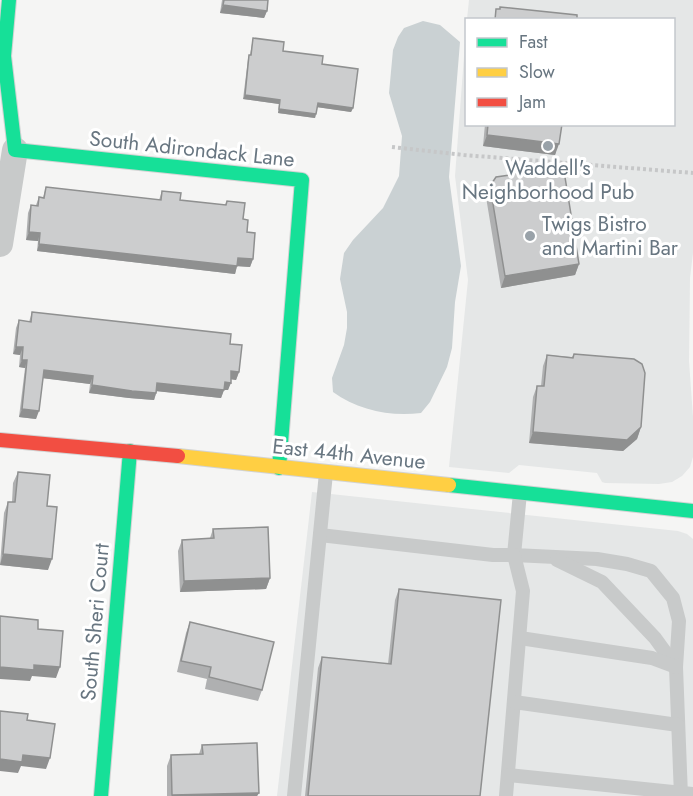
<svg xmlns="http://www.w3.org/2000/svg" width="693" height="796" font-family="Jost,sans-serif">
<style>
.built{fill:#e5e7e7}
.water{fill:#cad1d3}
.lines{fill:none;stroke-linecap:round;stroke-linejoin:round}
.fast-casing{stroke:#d2d3d3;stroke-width:16}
.slow-casing{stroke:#d2d3d3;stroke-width:16}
.jam-casing{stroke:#d2d3d3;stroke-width:16}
.path{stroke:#c6c7c8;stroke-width:4;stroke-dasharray:3 3;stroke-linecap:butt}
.lane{stroke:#c8caca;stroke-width:14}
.street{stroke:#c8caca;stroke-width:26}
.fast{stroke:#16e098;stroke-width:14}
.slow{stroke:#ffcf43;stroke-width:14}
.jam{stroke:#f24e42;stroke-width:14}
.wall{fill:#afb0b1}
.shaded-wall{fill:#8f9090}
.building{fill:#cccdce;stroke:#8f9090;stroke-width:1.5}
.poi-dot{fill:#99a2a9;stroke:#fff;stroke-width:2}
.labels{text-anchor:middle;stroke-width:6;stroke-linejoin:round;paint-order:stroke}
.street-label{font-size:21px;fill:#687681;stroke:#fff}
.poi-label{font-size:21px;fill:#687681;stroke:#fff}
</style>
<rect width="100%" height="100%" fill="#f5f5f4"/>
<g class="built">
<polygon points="469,0 693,0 693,253 690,278 689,361 693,417 693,457 690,467 682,476 672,482 659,484 605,483 602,482 597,473 519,465 509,473 449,467 468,280 455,176 466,30 466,124 674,124 674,20 467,19"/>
<polygon points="312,492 678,531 687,534 693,539 693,796 277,796"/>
</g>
<path class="water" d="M423 21 440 25 460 42 449 177 461 266 455 302 452 348 447 367 430 402 421 413C390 417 358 410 333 392L332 378 344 345 347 328V312L340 279 344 253 353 240 383 208 399 176 402 136 389 93 393 50 398 37 404 28Z"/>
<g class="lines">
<defs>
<g id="fast">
<polyline points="9,0 4,56 15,150 302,180 279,468"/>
<polyline points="449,485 693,511"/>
<polyline points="101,796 130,451"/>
</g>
<polyline id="slow" points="178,456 449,485"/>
<polyline id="jam" points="0,440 178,456"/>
</defs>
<use href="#fast" class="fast-casing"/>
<use href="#slow" class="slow-casing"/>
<use href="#jam" class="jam-casing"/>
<polyline class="path" points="392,147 464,155 693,173"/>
<g class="lane">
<polyline points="520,493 514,555 597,559 627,564 651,571 673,598 679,621 676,667 681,796"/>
<polyline points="320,535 493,555 514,555 523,591 506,796"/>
<polyline points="557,560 602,582 655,638 676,667"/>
<polyline points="520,638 652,658 676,667"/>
<polyline points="514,702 678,725"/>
<polyline points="508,775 693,794"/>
<polyline points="294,796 326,473"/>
</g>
<polyline class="street" points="0,244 15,150"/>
<use href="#fast" class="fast"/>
<use href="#slow" class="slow"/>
<use href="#jam" class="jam"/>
</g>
<g class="wall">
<polygon points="222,0 268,0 267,11 264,18 220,13"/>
<polygon points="253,38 283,51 322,64 353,108 351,112 317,107 315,118 278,113 279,104 243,99 248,59 249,55 250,55"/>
<polygon points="485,124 562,124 555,155 483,146"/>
<polygon points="509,171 579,264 575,275 501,288 486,197 490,186 508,176"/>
<polygon points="46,187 159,200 162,191 180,200 225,205 227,201 243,219 253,259 250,267 237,266 235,274 37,251 38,241 26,240 28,213 31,205 36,205 39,197 43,198"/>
<polygon points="32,312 230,344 239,372 236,380 231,379 228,390 224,390 221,398 157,391 154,400 129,398 89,393 90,384 43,378 36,419 19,417 25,368 19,367 20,355 13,354 16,328 19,320 29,322"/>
<polygon points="574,354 641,427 637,439 623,451 529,443 533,397 537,386 541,386 543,366 547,355 572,357"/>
<polygon points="18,472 47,506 48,570 0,565 4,513 8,502 12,502 13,483"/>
<polygon points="213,529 270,578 266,589 180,592 178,551 182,540 210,538"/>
<polygon points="399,589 480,796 305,796 318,668 322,657 388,664 395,600"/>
<polygon points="190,622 262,690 258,701 205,689 207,679 177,672 186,633"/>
<polygon points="202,745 259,793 257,796 167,796 167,766 171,755 199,754"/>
</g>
<g class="shaded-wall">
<polygon points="223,5 267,11 264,18 220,13"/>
<polygon points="245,95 280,100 279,104 243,99"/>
<polygon points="318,103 353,108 351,112 316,107"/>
<polygon points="279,109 316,114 315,118 278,113"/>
<polygon points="487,135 559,144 555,155 483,146"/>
<polygon points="29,232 40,233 38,241 26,240"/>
<polygon points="39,244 237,266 235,274 37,251"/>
<polygon points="238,258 253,259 250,267 235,266"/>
<polygon points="579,264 575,275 501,288 505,276"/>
<polygon points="16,347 23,347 20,355 13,354"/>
<polygon points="22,360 27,360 25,368 19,367"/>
<polygon points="44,370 93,376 90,384 41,378"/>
<polygon points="231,371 239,372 236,380 229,379"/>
<polygon points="157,383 225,382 231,383 228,390 224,390 221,398 155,391"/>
<polygon points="92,385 156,393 154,400 129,398 89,393"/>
<polygon points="22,409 39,411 36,419 19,417"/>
<polygon points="641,427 637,439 623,451 529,443 533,432"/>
<polygon points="3,554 52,559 48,570 0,565"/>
<polygon points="270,578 266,589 180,592 184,581"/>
<polygon points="34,665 60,667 56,678 32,676 30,681 0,679 0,667"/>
<polygon points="23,755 50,758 46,769 21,766 18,773 0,771 0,759"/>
<polygon points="259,793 257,796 172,796 172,795"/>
</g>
<g class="building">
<polygon points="224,0 268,0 267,11 223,5"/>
<polygon points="500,7 577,15 577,20 495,20 496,9 500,9"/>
<polygon points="253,38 284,42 283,51 323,56 322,64 358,69 353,108 318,103 316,114 279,109 280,100 245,95 249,55 251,55"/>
<polygon points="488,124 562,124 559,144 487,135"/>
<polygon points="556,163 564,171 579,264 505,276 490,186 496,177 510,175 509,171"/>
<polygon points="46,187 161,200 162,191 181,193 180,200 226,205 227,201 245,203 243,219 248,220 247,232 255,233 253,259 238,258 237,266 39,244 40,233 29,232 31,205 38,206 39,197 44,198"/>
<polygon points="32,312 231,334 230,344 242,345 239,372 231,371 231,383 225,382 224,390 157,383 156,393 132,391 92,385 93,376 44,370 39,411 22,409 27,360 22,360 23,347 16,347 19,320 31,322"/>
<polygon points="574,354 634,359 642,364 645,373 641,427 627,440 533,432 537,386 544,386 547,355 573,358"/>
<polygon points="18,472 50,475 47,506 57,507 52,559 3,554 8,502 15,502"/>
<polygon points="268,527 270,578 184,581 182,540 214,538 213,529"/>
<polygon points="399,589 501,600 480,796 308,796 322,657 391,664"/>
<polygon points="0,616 38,620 38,629 63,631 60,667 34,665 34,670 0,667"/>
<polygon points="190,622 274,642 262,690 209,677 211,667 181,661"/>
<polygon points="0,711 28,714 27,720 55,724 50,758 23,755 22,762 0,759"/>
<polygon points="257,743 259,793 172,795 171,755 203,754 202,745"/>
</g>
<g class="poi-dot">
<circle cx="548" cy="146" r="6"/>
<circle cx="530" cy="236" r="6"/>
</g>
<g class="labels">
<g class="street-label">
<text transform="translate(192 149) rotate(6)" y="7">South Adirondack Lane</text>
<text transform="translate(349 454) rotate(6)" y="7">East 44th Avenue</text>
<text transform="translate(95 622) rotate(-85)" y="7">South Sheri Court</text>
</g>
<g class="poi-label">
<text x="548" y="175">Waddell's<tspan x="548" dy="24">Neighborhood Pub</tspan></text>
<text x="542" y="231" text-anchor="start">Twigs Bistro<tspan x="542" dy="24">and Martini Bar</tspan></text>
</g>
</g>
<rect x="465" y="18" width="210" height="108" fill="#ffffff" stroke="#c3c8cd" stroke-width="1.5"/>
<rect x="477" y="38" width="30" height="9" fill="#16e098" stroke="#c3c8cd" stroke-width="1.5"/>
<text x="519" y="48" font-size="18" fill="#687681">Fast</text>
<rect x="477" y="68" width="30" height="9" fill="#ffcf43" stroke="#c3c8cd" stroke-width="1.5"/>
<text x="519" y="78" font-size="18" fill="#687681">Slow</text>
<rect x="477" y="98" width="30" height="9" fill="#f24e42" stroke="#c3c8cd" stroke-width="1.5"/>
<text x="519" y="108" font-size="18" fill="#687681">Jam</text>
</svg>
